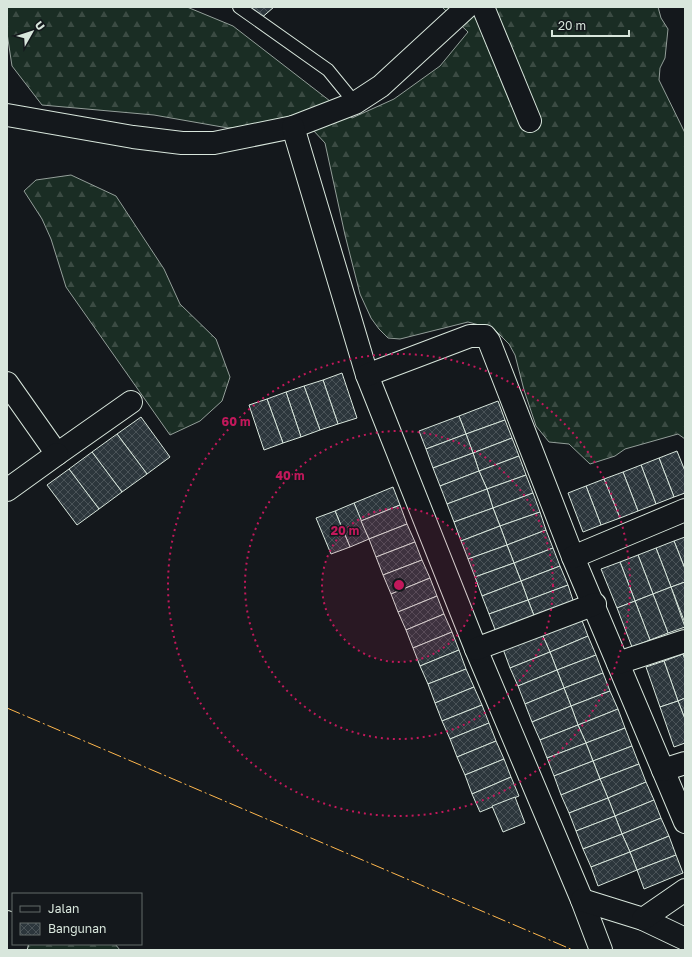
<svg xmlns="http://www.w3.org/2000/svg" width="692" height="957" font-family="'Golos Text',sans-serif">
<style>
.forest{fill:url(#forest-firs);stroke:#939e99}
.building{fill:url(#building-cross-hatch);stroke:#d8e6dc}
.lines{fill:none;stroke-linecap:round;stroke-linejoin:round}
.lane-casing{stroke:#d8e6dc;stroke-width:14}
.street-casing{stroke:#d8e6dc;stroke-width:24}
.lane{stroke:#14181c;stroke-width:12}
.street{stroke:#14181c;stroke-width:22}
.power{stroke:#ffb74d;stroke-width:1;stroke-dasharray:14 3 2 3;stroke-linecap:butt}
.ring{fill:none;stroke:#c2185b;stroke-width:2;stroke-dasharray:2 4}
.centre{fill:#c2185b;stroke:#14181c;stroke-width:2}
.ring-label{font-size:12px;text-anchor:middle;font-weight:bold;fill:#c2185b;stroke:#14181c;stroke-width:3;stroke-linejoin:round;paint-order:stroke}
</style>
<defs>
<pattern id="forest-firs" width="22" height="20" patternUnits="userSpaceOnUse"><rect width="22" height="20" fill="#1a2d24"/><path d="M5 1l3.5 6h-7zM16 11l3.5 6h-7z" fill="#3b4b43"/></pattern>
<pattern id="building-cross-hatch" width="8" height="8" patternUnits="userSpaceOnUse"><rect width="8" height="8" fill="#2c363c"/><path d="M0 0l8 8M0 8l8-8" fill="none" stroke="#4a5358"/></pattern>
</defs>
<rect width="100%" height="100%" fill="#14181c"/>
<g class="forest">
<polygon points="7,7 187,7 233,26 352,118 394,99 440,66 468,32 442,7 658,7 661,18 668,29 665,58 660,68 659,80 685,133 685,439 678,434 625,449 615,456 590,464 569,444 549,442 536,426 524,390 515,355 509,344 494,329 468,322 400,339 388,338 379,329 371,318 360,294 345,235 325,143 300,116 254,126 228,128 154,115 42,105 12,66 7,33"/>
<polygon points="71,175 116,196 164,269 180,304 216,339 230,377 222,401 200,421 170,435 66,287 51,239 42,219 24,191 36,180"/>
<polygon points="13,944 115,944 120,950 10,950"/>
</g>
<g class="building">
<polygon points="248,7 274,7 259,20"/>
<polygon points="342,373 357,418 338,424 323,380"/>
<polygon points="323,380 338,424 320,430 304,386"/>
<polygon points="304,386 320,430 301,437 286,392"/>
<polygon points="286,392 301,437 283,443 267,399"/>
<polygon points="267,399 283,443 264,450 249,405"/>
<polygon points="498,401 505,420 466,434 459,416"/>
<polygon points="459,416 466,434 426,449 419,431"/>
<polygon points="141,417 170,457 147,474 117,434"/>
<polygon points="505,420 512,438 473,453 466,434"/>
<polygon points="117,434 147,474 122,492 92,452"/>
<polygon points="466,434 473,453 433,468 426,449"/>
<polygon points="512,438 519,456 479,471 473,453"/>
<polygon points="677,451 685,471 685,493 674,497 659,458"/>
<polygon points="92,452 122,492 99,509 69,469"/>
<polygon points="473,453 479,471 440,486 433,468"/>
<polygon points="519,456 526,475 487,489 479,471"/>
<polygon points="659,458 674,497 656,504 641,465"/>
<polygon points="641,465 656,504 638,511 623,472"/>
<polygon points="69,469 99,509 77,525 47,485"/>
<polygon points="479,471 487,489 447,504 440,486"/>
<polygon points="623,472 638,511 620,518 604,479"/>
<polygon points="526,475 533,493 493,508 487,489"/>
<polygon points="604,479 620,518 601,525 586,486"/>
<polygon points="586,486 601,525 583,532 568,493"/>
<polygon points="393,487 400,505 361,521 354,503"/>
<polygon points="487,489 493,508 454,522 447,504"/>
<polygon points="533,493 540,512 500,526 493,508"/>
<polygon points="354,503 369,539 350,547 335,511"/>
<polygon points="400,505 407,524 369,539 361,521"/>
<polygon points="493,508 500,526 461,541 454,522"/>
<polygon points="335,511 350,547 331,554 316,518"/>
<polygon points="540,512 546,530 507,545 500,526"/>
<polygon points="407,524 415,542 376,557 369,539"/>
<polygon points="500,526 507,545 468,559 461,541"/>
<polygon points="546,530 553,548 514,563 507,545"/>
<polygon points="685,537 685,569 674,541"/>
<polygon points="674,541 685,569 685,582 671,587 656,548"/>
<polygon points="415,542 422,560 383,575 376,557"/>
<polygon points="507,545 514,563 475,577 468,559"/>
<polygon points="553,548 560,566 521,581 514,563"/>
<polygon points="656,548 671,587 653,594 638,555"/>
<polygon points="638,555 653,594 635,601 620,562"/>
<polygon points="422,560 430,578 391,594 383,575"/>
<polygon points="620,562 635,601 617,608 601,569"/>
<polygon points="514,563 521,581 482,596 475,577"/>
<polygon points="560,566 568,585 528,600 521,581"/>
<polygon points="430,578 437,596 398,612 391,594"/>
<polygon points="521,581 528,600 489,614 482,596"/>
<polygon points="685,582 685,623 671,587"/>
<polygon points="568,585 574,603 535,618 528,600"/>
<polygon points="671,587 685,627 668,633 653,594"/>
<polygon points="653,594 668,633 650,640 635,601"/>
<polygon points="437,596 444,614 406,630 398,612"/>
<polygon points="528,600 535,618 496,632 489,614"/>
<polygon points="635,601 650,640 632,647 617,608"/>
<polygon points="444,614 452,632 413,648 406,630"/>
<polygon points="581,618 588,636 550,652 542,634"/>
<polygon points="452,632 459,650 420,666 413,648"/>
<polygon points="542,634 550,652 510,668 503,649"/>
<polygon points="588,636 596,655 557,670 550,652"/>
<polygon points="459,650 466,669 428,684 420,666"/>
<polygon points="550,652 557,670 518,686 510,668"/>
<polygon points="683,654 685,660 685,698 678,701 664,661"/>
<polygon points="596,655 603,673 564,688 557,670"/>
<polygon points="664,661 678,701 660,707 646,667"/>
<polygon points="466,669 474,687 435,703 428,684"/>
<polygon points="557,670 564,688 525,704 518,686"/>
<polygon points="603,673 610,691 571,706 564,688"/>
<polygon points="474,687 482,705 442,721 435,703"/>
<polygon points="564,688 571,706 532,722 525,704"/>
<polygon points="610,691 618,709 578,725 571,706"/>
<polygon points="685,698 685,719 678,701"/>
<polygon points="678,701 685,719 685,743 674,747 660,707"/>
<polygon points="482,705 489,723 450,739 442,721"/>
<polygon points="571,706 578,725 540,740 532,722"/>
<polygon points="618,709 625,728 586,743 578,725"/>
<polygon points="489,723 496,741 457,757 450,739"/>
<polygon points="578,725 586,743 547,758 540,740"/>
<polygon points="625,728 632,746 593,761 586,743"/>
<polygon points="496,741 504,759 465,775 457,757"/>
<polygon points="586,743 593,761 554,776 547,758"/>
<polygon points="632,746 639,764 600,779 593,761"/>
<polygon points="504,759 511,777 472,794 465,775"/>
<polygon points="593,761 600,779 561,795 554,776"/>
<polygon points="639,764 646,782 608,798 600,779"/>
<polygon points="511,777 519,796 480,812 472,794"/>
<polygon points="600,779 608,798 569,813 561,795"/>
<polygon points="646,782 654,800 615,816 608,798"/>
<polygon points="515,797 525,823 503,832 492,806"/>
<polygon points="608,798 615,816 576,831 569,813"/>
<polygon points="654,800 661,818 622,834 615,816"/>
<polygon points="615,816 622,834 583,849 576,831"/>
<polygon points="661,818 669,836 630,852 622,834"/>
<polygon points="622,834 630,852 591,867 583,849"/>
<polygon points="669,836 676,855 637,870 630,852"/>
<polygon points="630,852 637,870 598,886 591,867"/>
<polygon points="676,855 683,873 644,889 637,870"/>
</g>
<g class="lines">
<defs>
<polyline id="lane" points="239,7 328,70 355,103"/>
<g id="street">
<polyline points="483,7 530,121"/>
<polyline points="7,115 133,137 182,143 214,143 293,127 355,103 381,86 467,7"/>
<polyline points="293,127 367,375 476,649 582,900 601,950"/>
<polyline points="367,375 470,336 485,336 489,341 573,557 685,822"/>
<polyline points="7,383 57,454 131,402"/>
<polyline points="7,490 57,454"/>
<polyline points="573,557 685,510"/>
<polyline points="476,649 595,604"/>
<polyline points="618,663 685,641"/>
<polyline points="663,770 685,763"/>
<polyline points="582,900 643,919 685,939"/>
<polyline points="643,919 685,890"/>
<polyline points="7,922 13,931"/>
<polyline points="12,950 17,944"/>
</g>
</defs>
<use href="#lane" class="lane-casing"/>
<use href="#street" class="street-casing"/>
<use href="#lane" class="lane"/>
<use href="#street" class="street"/>
<polyline class="power" points="7,708 573,950"/>
</g>
<circle cx="399" cy="585" r="77" fill="#c2185b" fill-opacity=".12"/>
<g class="ring">
<circle cx="399" cy="585" r="77"/>
<circle cx="399" cy="585" r="154"/>
<circle cx="399" cy="585" r="231"/>
</g>
<circle cx="399" cy="585" r="6" class="centre"/>
<g class="ring-label">
<text x="236" y="426">60 m</text>
<text x="290" y="480">40 m</text>
<text x="345" y="535">20 m</text>
</g>
<rect width="692" height="957" fill="none" stroke="#d8e6dc" stroke-width="16"/>
<rect x="12" y="893" width="130" height="52" fill="#14181c" stroke="#626a69"/>
<rect x="20" y="906" width="20" height="6" fill="#14181c" stroke="#626a69"/>
<text x="48" y="913" font-size="12" fill="#d8e6dc">Jalan</text>
<rect x="20" y="923" width="20" height="12" fill="url(#building-cross-hatch)" stroke="#626a69"/>
<text x="48" y="933" font-size="12" fill="#d8e6dc">Bangunan</text>
<g transform="translate(32 32) rotate(51)" stroke="#14181c" stroke-width="3" paint-order="stroke">
<path d="M0-3L7 15L0 10L-7 15Z" fill="#d8e6dc"/>
<text y="-6" font-size="11" font-weight="bold" text-anchor="middle" fill="#d8e6dc">U</text>
</g>
<path d="M552 30v6h77v-6" fill="none" stroke="#d8e6dc" stroke-width="2"/>
<text x="558" y="30" font-size="12" fill="#d8e6dc" stroke="#14181c" stroke-width="3" paint-order="stroke">20 m</text>
</svg>
